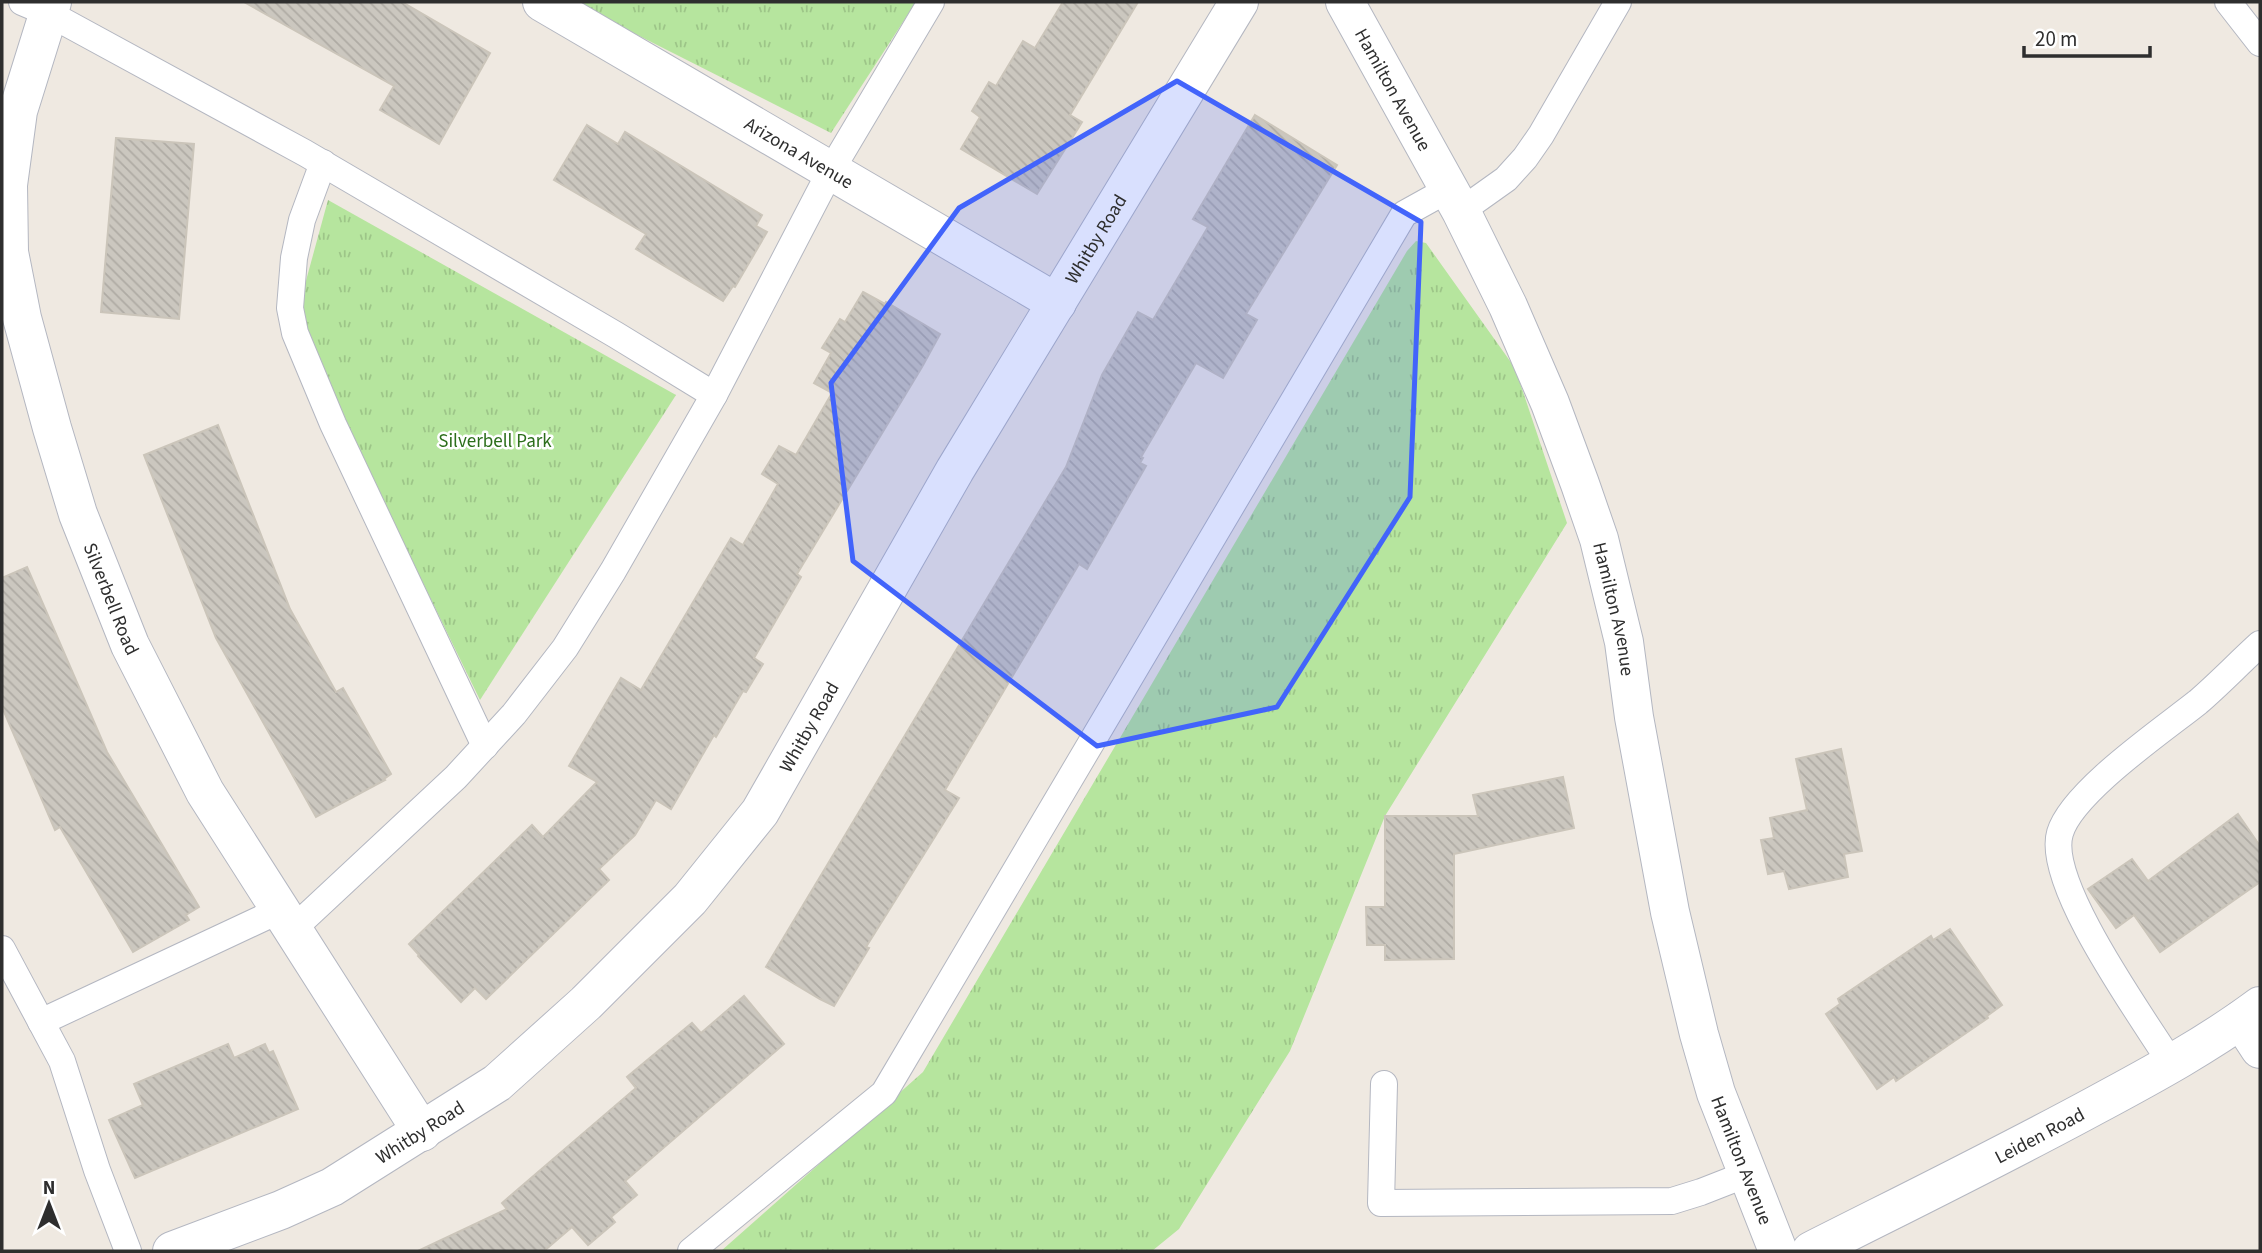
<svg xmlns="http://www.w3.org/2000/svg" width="2262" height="1253" font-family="'Source Sans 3',sans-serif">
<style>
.grass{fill:url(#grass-tufts)}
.building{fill:url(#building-back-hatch);stroke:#cbc5ba;stroke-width:2}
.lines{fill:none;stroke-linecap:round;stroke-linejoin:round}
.lane-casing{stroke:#b4b7c1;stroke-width:28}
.street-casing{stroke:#b4b7c1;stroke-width:40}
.secondary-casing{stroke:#b4b7c1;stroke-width:40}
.lane{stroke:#fff;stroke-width:26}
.street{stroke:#fff;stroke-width:38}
.secondary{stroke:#fff;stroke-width:38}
.marked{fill:#4264fb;fill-opacity:0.2;stroke:#4264fb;stroke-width:5;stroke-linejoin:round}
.labels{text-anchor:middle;stroke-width:5;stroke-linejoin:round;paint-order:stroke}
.street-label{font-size:19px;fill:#2e2e2e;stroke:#fff}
.park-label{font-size:19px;fill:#2c6e1b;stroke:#fff}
</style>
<defs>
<pattern id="grass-tufts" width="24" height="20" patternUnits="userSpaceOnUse" patternTransform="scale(1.75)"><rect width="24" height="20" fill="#b6e59e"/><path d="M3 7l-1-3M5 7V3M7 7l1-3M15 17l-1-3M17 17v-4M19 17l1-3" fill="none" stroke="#9dc588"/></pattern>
<pattern id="building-back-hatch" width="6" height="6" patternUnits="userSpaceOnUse" patternTransform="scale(1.75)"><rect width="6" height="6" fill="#cbc7bf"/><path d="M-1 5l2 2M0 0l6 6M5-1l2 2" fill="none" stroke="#afaba4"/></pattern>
</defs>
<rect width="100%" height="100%" fill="#efe9e1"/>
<g class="grass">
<polygon points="572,2 916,2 831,133"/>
<polygon points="328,200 676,395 480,700 295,321"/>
<polygon points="1416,241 1426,243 1515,368 1567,523 1385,816 1290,1051 1179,1229 1152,1251 721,1251 923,1072 1407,251"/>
</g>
<g class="building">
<polygon points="244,2 402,2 490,53 439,144 380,110 394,86"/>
<polygon points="1063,2 1138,2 1070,115 1082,122 1037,194 961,149 980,117 972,111 989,82 996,86 1023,41 1035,48"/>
<polygon points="1255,115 1337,165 1246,314 1257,320 1223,378 1196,363 1141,457 1143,458 1140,463 1146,466 1087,569 1079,564 945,790 959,798 866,947 869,948 834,1006 820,999 766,967 1066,467 1102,375 1138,312 1153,320 1208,227 1193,219"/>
<polygon points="587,125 618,144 625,132 762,215 756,226 767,232 735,287 733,286 723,301 636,249 646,234 554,180"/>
<polygon points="116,138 194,144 179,319 101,312"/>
<polygon points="863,292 885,304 886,302 940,334 922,367 797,574 801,577 754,658 763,664 746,692 743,691 716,737 714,735 671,809 656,800 635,835 599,869 609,880 486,999 475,988 461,1002 418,956 419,955 409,944 532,825 543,837 597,782 569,766 621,678 641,690 731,538 743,545 778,484 762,474 779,446 796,455 832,393 814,383 831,353 822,348 840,319 845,322"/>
<polygon points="218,425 290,609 336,692 343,688 391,774 384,779 385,780 316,817 216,638 144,455"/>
<polygon points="27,567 107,752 199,907 186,915 189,920 133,952 60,827 55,830 2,707 2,578"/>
<polygon points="1841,749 1862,851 1844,854 1848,877 1789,889 1784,871 1768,874 1761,840 1774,838 1770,818 1807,810 1796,759"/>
<polygon points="1563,777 1574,828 1454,854 1454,959 1385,960 1385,945 1367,945 1366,907 1385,907 1385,816 1478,816 1473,795"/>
<polygon points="2238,814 2260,846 2260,882 2160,952 2134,915 2116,928 2088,889 2132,859 2148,881"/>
<polygon points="1950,929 2002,1005 1987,1016 1988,1018 1896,1081 1894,1077 1877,1089 1826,1014 1840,1004 1838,999 1931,936 1933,940"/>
<polygon points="744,996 784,1044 625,1181 637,1195 611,1217 615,1222 588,1245 572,1227 544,1251 418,1251 507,1209 502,1203 636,1088 627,1077 692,1023 701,1033"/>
<polygon points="228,1044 234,1058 265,1044 269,1053 273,1051 298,1109 135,1178 109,1120 143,1105 134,1084"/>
</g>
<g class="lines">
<defs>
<g id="lane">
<polyline points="22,2 48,13 305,153 616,335 714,395"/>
<polyline points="2228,2 2260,43"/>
<polyline points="323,163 302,220 294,258 290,308 295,333 333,424 485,746"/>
<polyline points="1461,211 1506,179 1525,158 1541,135 1618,2"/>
<polyline points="292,930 456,777 514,714 565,648 613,571 714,395 830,172 931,2"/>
<polyline points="2,949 62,1061 97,1170 128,1251"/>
<polyline points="41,1022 280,910"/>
<path d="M2171 1063C2143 1018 2045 883 2060 833 2072 792 2163 730 2198 702 2219 684 2239 663 2260 644"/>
<polyline points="1384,1084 1381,1203 1672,1201 1701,1192 1747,1174"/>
<polyline points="691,1251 884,1093 1404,214 1449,189"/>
</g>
<g id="street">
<path id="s1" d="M52 2 18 111 8 185 9 252 22 318 52 428 78 514 130 645 205 792 422 1132"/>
<path id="s2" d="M542 2 1057 303"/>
<polyline points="2241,1020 2260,1049"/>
<path id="s3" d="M172 1251 281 1210 332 1187 497 1083 586 1003 690 899 760 812 955 470 1239 2"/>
<path id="s4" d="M1811 1251C1906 1203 2002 1156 2096 1105 2152 1075 2209 1044 2260 1006"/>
</g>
<g id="secondary">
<path id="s5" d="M1345 2 1461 211 1508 306 1550 403 1580 484 1599 539 1624 642 1634 717 1670 912 1699 1034 1716 1093 1778 1251"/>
</g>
</defs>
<use href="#lane" class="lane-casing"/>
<use href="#street" class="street-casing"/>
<use href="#secondary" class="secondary-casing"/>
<use href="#lane" class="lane"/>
<use href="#street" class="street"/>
<use href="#secondary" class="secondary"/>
</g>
<path class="marked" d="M1177 81 1421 222 1410 497 1277 707 1097 746 853 561 831 383 959 208Z"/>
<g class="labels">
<g class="street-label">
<text dy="7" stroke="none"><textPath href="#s5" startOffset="100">Hamilton Avenue</textPath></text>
<text dy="7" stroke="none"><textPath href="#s2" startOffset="298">Arizona Avenue</textPath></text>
<text dy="7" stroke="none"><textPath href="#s3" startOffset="1410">Whitby Road</textPath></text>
<text dy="7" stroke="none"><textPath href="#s1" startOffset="618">Silverbell Road</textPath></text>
<text dy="7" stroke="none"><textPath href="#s5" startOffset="667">Hamilton Avenue</textPath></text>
<text dy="7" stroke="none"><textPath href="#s3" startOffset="844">Whitby Road</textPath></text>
<text dy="7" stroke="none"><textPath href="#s3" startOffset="276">Whitby Road</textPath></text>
<text dy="7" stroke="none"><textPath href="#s4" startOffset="256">Leiden Road</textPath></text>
<text dy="7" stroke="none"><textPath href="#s5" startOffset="1234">Hamilton Avenue</textPath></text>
</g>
<g class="park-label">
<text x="495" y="447">Silverbell Park</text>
</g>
</g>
<rect width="2262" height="1253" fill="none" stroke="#2e2e2e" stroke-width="7"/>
<g transform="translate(49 1204)" stroke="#ffffff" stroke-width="5" paint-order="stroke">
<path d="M0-5L12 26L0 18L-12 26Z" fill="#2e2e2e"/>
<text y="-10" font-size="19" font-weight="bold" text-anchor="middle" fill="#2e2e2e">N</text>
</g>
<path d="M2024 46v10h126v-10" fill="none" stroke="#2e2e2e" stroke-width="3.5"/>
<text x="2035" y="46" font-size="21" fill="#2e2e2e" stroke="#ffffff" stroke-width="5" paint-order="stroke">20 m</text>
</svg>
